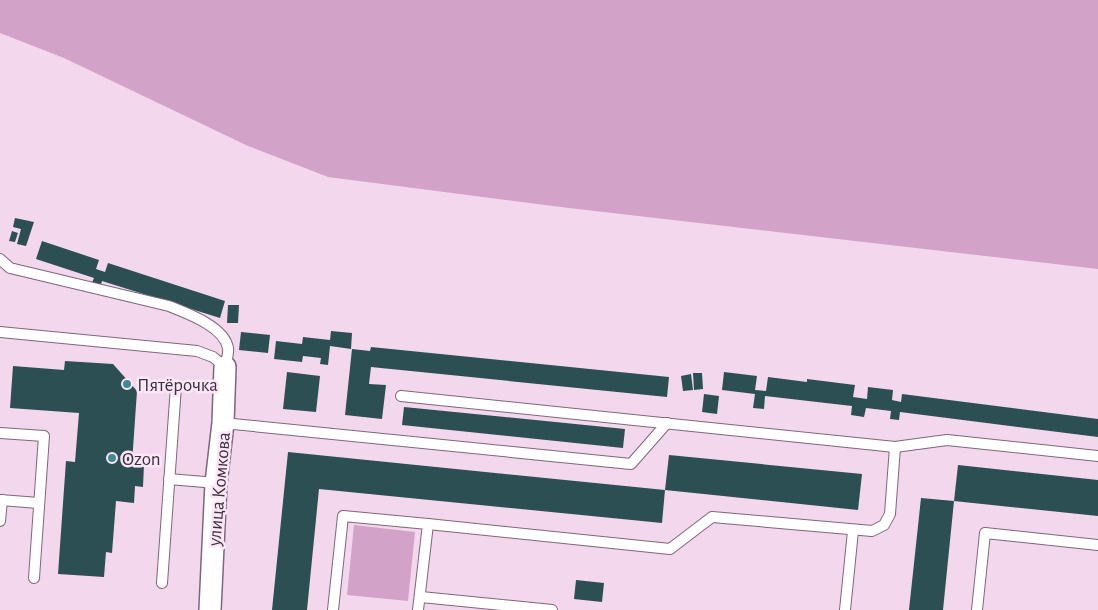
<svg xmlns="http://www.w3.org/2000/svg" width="1098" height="610" font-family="'Alegreya Sans',sans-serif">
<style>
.green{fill:#d2a2c9}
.building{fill:#2c4f54}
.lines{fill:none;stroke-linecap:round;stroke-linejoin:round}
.service-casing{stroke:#7f677b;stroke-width:12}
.minor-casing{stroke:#7f677b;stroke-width:24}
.service{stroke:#fff;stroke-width:10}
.minor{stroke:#fff;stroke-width:21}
.poi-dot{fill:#418892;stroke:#fce6f8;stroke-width:2}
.labels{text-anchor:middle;stroke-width:5;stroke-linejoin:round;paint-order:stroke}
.poi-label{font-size:19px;fill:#3c323a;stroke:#fce6f8;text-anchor:start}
.street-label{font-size:19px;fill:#3c323a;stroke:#fce6f8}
</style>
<rect width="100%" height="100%" fill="#f3d7ed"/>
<g class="green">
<polygon points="0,0 1098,0 1098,269 569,208 328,177 248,146 64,58 0,33"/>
<polygon points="354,525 415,532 408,601 347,595"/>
</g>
<g class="building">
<polygon points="15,218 34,222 26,246 17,244 21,229 13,227"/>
<polygon points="12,231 18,233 15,242 9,241"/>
<polygon points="42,241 99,260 96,269 105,272 108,263 225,301 220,318 102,281 100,288 91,285 94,278 36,259"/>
<polygon points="228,305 239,305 238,323 227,323"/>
<polygon points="331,331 352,333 351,349 330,346 328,365 320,364 321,358 303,356 302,362 274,359 276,341 302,344 303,337 330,340"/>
<polygon points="241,332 270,335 268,353 239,350"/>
<polygon points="371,347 669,377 667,397 371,367 369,384 386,385 382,419 345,415 352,349 370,351"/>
<polygon points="65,361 113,364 137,391 132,463 144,464 143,487 135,486 134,503 116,501 112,553 106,552 104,577 58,574 66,461 75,462 79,413 10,408 13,366 64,370"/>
<polygon points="287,372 320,376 316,412 283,409"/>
<polygon points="724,372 757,376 755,390 766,391 768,377 807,382 807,379 855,385 853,397 867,399 868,387 893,390 892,400 901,402 902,394 1098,419 1098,437 900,412 899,420 890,419 891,411 866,408 864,417 851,415 852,406 765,396 764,409 753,408 755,394 722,390"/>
<polygon points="693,373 702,373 703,389 694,390"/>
<polygon points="691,374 693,390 683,391 681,376"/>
<polygon points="704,394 719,396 717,414 702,412"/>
<polygon points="404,407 625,429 623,448 402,425"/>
<polygon points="288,452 665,490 662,523 319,489 307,610 272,610"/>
<polygon points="669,455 862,474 858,510 665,490"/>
<polygon points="958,465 1098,480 1098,516 954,501"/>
<polygon points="921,498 954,501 943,610 909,610"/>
<polygon points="576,580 604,583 602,602 574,599"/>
</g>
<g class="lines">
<defs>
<g id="service">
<path d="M0 259 10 268 169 306C186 313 224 326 228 348 229 353 226 362 225 367"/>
<polyline points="0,332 197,351 213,357 225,367"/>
<polyline points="401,396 895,447 947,440 1098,456"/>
<polyline points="223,423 631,464 667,423"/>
<polyline points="0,433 44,436 34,578"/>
<polyline points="169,479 216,483"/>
<polyline points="0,500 39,503"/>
<polyline points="0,521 2,500"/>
<polyline points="428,524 670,549 712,517 872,531 884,525 890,514 895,447"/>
<polyline points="162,583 176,386"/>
<polyline points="421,597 552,610"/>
<polyline points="333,610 343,516 428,524 418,610"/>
<polyline points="845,610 853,531"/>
<polyline points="977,610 985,533 1098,545"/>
</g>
<polyline id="minor" points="210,610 216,483 223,423 225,367"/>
</defs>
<use href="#service" class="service-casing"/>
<use href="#minor" class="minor-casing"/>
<use href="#service" class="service"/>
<use href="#minor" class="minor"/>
</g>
<g class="poi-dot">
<circle cx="127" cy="384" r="5"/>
<circle cx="112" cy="458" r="5"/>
</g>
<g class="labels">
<g class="poi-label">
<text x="137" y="391">Пятёрочка</text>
<text x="122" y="465">Ozon</text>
</g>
<g class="street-label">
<text transform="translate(218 489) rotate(-85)" y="7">улица Комкова</text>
</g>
</g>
</svg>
